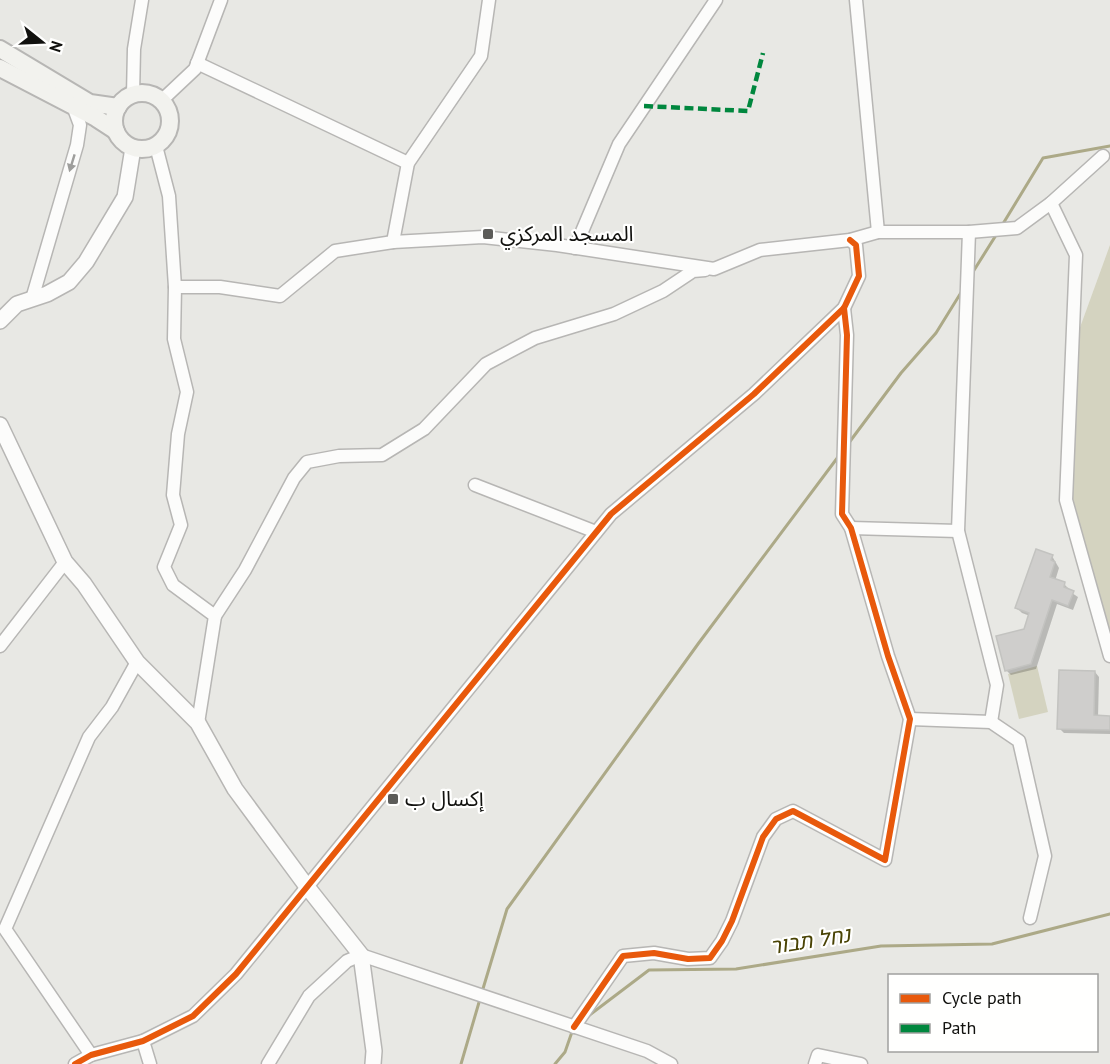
<svg xmlns="http://www.w3.org/2000/svg" width="1110" height="1064" font-family="'PT Sans','Noto Sans Arabic',Heebo,sans-serif">
<style>
.green{fill:#d4d3c0}
.shadow{fill:#0003}
.lines{fill:none;stroke-linecap:round;stroke-linejoin:round}
.stream{stroke:#aca987;stroke-width:3}
.building{fill:#cfcecc;stroke:#c3c3c0;stroke-width:1.5}
.minor-casing{stroke:#b7b6b4;stroke-width:15}
.tertiary-casing{stroke:#b7b6b4;stroke-width:18}
.secondary-casing{stroke:#b7b6b4;stroke-width:20}
.minor{stroke:#fcfcfb;stroke-width:12}
.tertiary{stroke:#fcfcfb;stroke-width:15}
.secondary{stroke:#f2f2ee;stroke-width:16}
.quiet{stroke:#00873e;stroke-width:4.5;stroke-dasharray:9 4.5;stroke-linecap:butt}
.cycleway-casing{stroke:#fffffe;stroke-width:10}
.cycleway{stroke:#e8590c;stroke-width:6}
.oneway{fill:#9e9e9c}
.poi-dot{fill:#5c5c59;stroke:#fffffe;stroke-width:2}
.labels{text-anchor:middle;stroke-width:4.5;stroke-linejoin:round;paint-order:stroke}
.poi-label{font-size:21px;fill:#11110e;stroke:#fffffe;text-anchor:start}
.water-label{font-size:22px;font-style:italic;fill:#494304;stroke:#fffffe}
</style>
<rect width="100%" height="100%" fill="#e8e8e4"/>
<g class="green">
<polygon points="1110,245 1110,656 1071,526 1066,366"/>
<polygon points="1037,666 1048,712 1019,719 1008,674"/>
</g>
<g class="shadow">
<polygon points="1052,556 1059,568 1055,581 1064,584 1069,589 1069,591 1078,597 1073,610 1057,604 1036,669 1011,675 1006,670 1030,616 1022,613 1017,608"/>
<polygon points="1095,672 1099,677 1098,717 1110,717 1110,734 1064,733 1059,728"/>
</g>
<g class="lines">
<g class="stream">
<polyline points="1001,227 1043,158 1110,146"/>
<polyline points="971,275 998,232"/>
<polyline points="848,444 901,373 936,333 962,291"/>
<polyline points="482,992 507,909 698,644 838,457"/>
<polyline points="587,1017 649,970 736,969 881,946 992,944 1110,914"/>
<polyline points="461,1064 480,999"/>
<polyline points="555,1064 565,1052 573,1029"/>
</g>
</g>
<g class="building">
<polygon points="1036,549 1053,555 1051,560 1055,562 1050,577 1065,582 1064,587 1074,591 1068,606 1052,600 1031,664 1005,671 996,636 1024,629 1029,613 1015,608"/>
<polygon points="1059,670 1095,671 1094,715 1110,716 1110,730 1057,729"/>
</g>
<g class="lines">
<defs>
<g id="minor">
<polyline points="856,0 878,232"/>
<polyline points="197,63 408,163"/>
<polyline points="133,95 134,49 142,0"/>
<polyline points="161,101 195,69 221,0"/>
<polyline points="156,146 169,196 175,287 174,339 187,392 178,434 173,495 181,525 164,567 173,585 215,616 198,723"/>
<polyline points="1051,203 1076,255 1066,500 1110,656"/>
<polyline points="969,232 958,531 997,685 991,722"/>
<polyline points="393,242 408,163 481,56 489,0"/>
<polyline points="575,248 619,144 716,0"/>
<polyline points="175,287 220,287 280,296 335,251 393,242 483,237 557,245 714,269 760,250 850,240 878,232 969,232 1017,228 1051,203 1103,156"/>
<polyline points="32,299 77,145 80,125 73,106"/>
<polyline points="475,485 596,532"/>
<polyline points="851,528 958,531"/>
<polyline points="215,616 245,570 294,478 307,462 339,456 382,455 424,429 486,364 535,338 614,314 663,291 693,271 705,270"/>
<polyline points="0,646 65,562"/>
<polyline points="910,719 991,722 1019,741 1045,856 1030,918"/>
<polyline points="574,1027 623,956 654,953 688,959 710,958 722,941 732,921 763,837 776,819 793,811 885,860 910,719 888,656 851,528 842,514 847,335 844,308"/>
<polyline points="143,1041 150,1064"/>
<polyline points="91,1055 5,929 89,737 112,707 137,662"/>
<polyline points="75,1064 91,1055 143,1041 193,1016 236,974 611,514 754,394 844,308 859,276 856,245 850,240"/>
<polyline points="268,1064 309,996 347,961 361,955 647,1051 671,1064"/>
<polyline points="815,1064 818,1055 861,1064"/>
</g>
<g id="tertiary">
<polyline points="0,321 17,304 47,294 69,282 86,262 125,197 133,148"/>
<polyline points="0,425 65,562 84,584 137,662 198,723 235,789 308,888 361,955 374,1051 373,1064"/>
</g>
<g id="secondary">
<polyline points="0,49 90,103 118,107"/>
<polyline points="0,68 96,118 116,131"/>
<circle cx="142" cy="121" r="28"/>
</g>
</defs>
<use href="#minor" class="minor-casing"/>
<use href="#tertiary" class="tertiary-casing"/>
<use href="#secondary" class="secondary-casing"/>
<use href="#minor" class="minor"/>
<use href="#tertiary" class="tertiary"/>
<use href="#secondary" class="secondary"/>
<polyline class="quiet" points="644,106 748,111 763,53"/>
<defs>
<g id="cycleway">
<polyline points="574,1027 623,956 654,953 688,959 710,958 722,941 732,921 763,837 776,819 793,811 885,860 910,719 888,656 851,528 842,514 847,335 844,308"/>
<polyline points="75,1064 91,1055 143,1041 193,1016 236,974 611,514 754,394 844,308 859,276 856,245 850,240"/>
</g>
</defs>
<use href="#cycleway" class="cycleway-casing"/>
<use href="#cycleway" class="cycleway"/>
</g>
<defs><path id="oneway-solid" d="M-6-.8H1V-3.2L6.5 0L1 3.2V.8H-6Z" transform="scale(1.5)"/></defs>
<use class="oneway" href="#oneway-solid" transform="translate(72 163) rotate(107)"/>
<g class="poi-dot">
<rect x="482" y="228" width="12" height="12" rx="3"/>
<rect x="387" y="793" width="12" height="12" rx="3"/>
</g>
<g class="labels">
<g class="poi-label">
<text x="500" y="241">المسجد المركزي</text>
<text x="405" y="806">إكسال ب</text>
</g>
<g class="water-label">
<text transform="translate(810 940) rotate(-9)" y="8">נחל תבור</text>
</g>
</g>
<rect x="888" y="974" width="210" height="78" fill="#fffffe" stroke="#a0a09e" stroke-width="1.5"/>
<rect x="900" y="994" width="30" height="9" fill="#e8590c" stroke="#a0a09e" stroke-width="1.5"/>
<text x="942" y="1004" font-size="18" fill="#11110e">Cycle path</text>
<rect x="900" y="1024" width="30" height="9" fill="#00873e" stroke="#a0a09e" stroke-width="1.5"/>
<text x="942" y="1034" font-size="18" fill="#11110e">Path</text>
<g transform="translate(42 42) rotate(108)" stroke="#fffffe" stroke-width="4.5" paint-order="stroke">
<path d="M0-4.5L10 22L0 15L-10 22Z" fill="#11110e"/>
<text y="-9" font-size="16" font-weight="bold" text-anchor="middle" fill="#11110e">N</text>
</g>
</svg>
